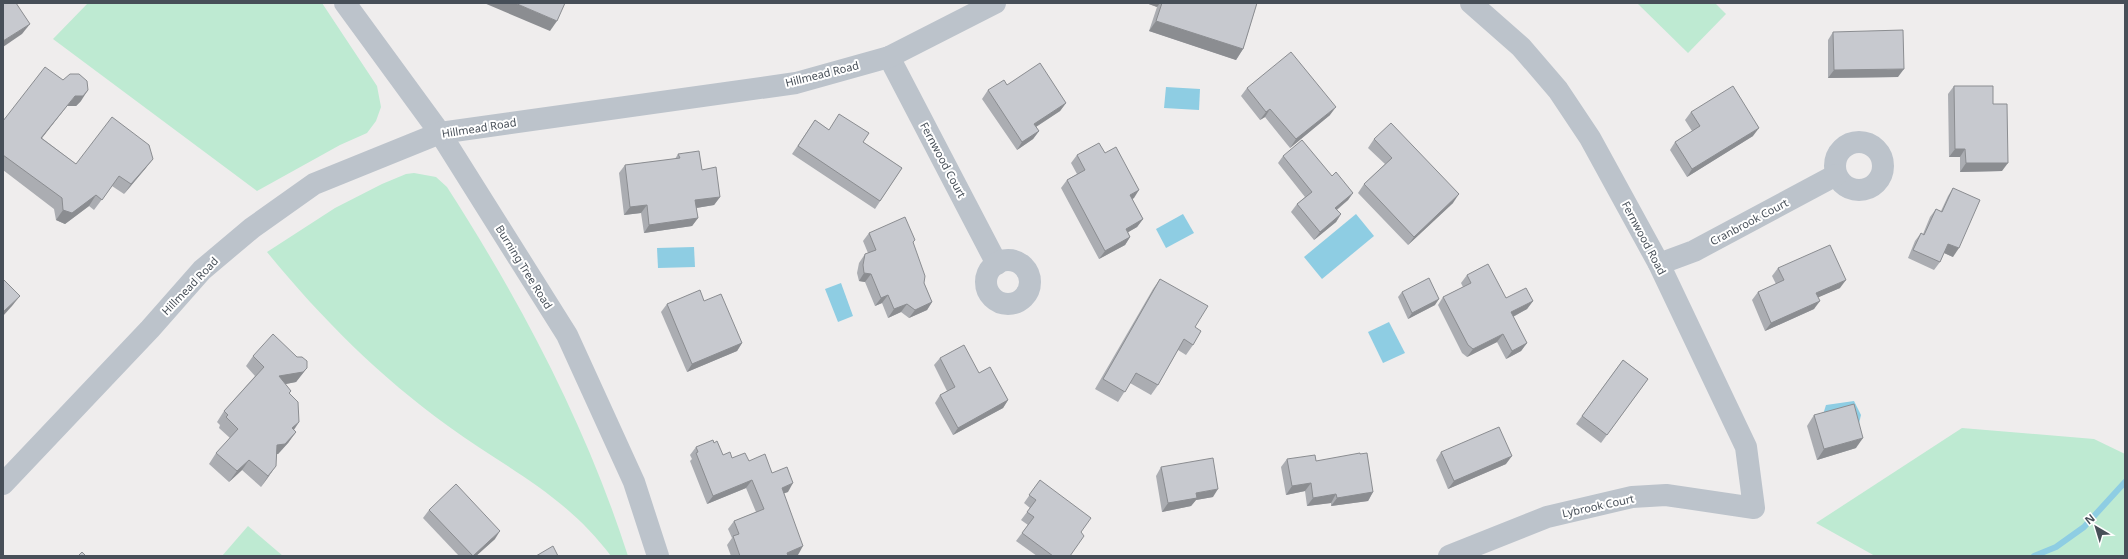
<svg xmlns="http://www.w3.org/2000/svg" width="2128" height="559" font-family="'Noto Sans',sans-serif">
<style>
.green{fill:#beead2}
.water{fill:#8ecde3}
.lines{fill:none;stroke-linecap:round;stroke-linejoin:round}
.stream{stroke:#8ecde3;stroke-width:6}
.street{stroke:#bcc3cb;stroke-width:22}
.wall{fill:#abadb2}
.shaded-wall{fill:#8b8d91}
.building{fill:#c7c9cf;stroke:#8b8d91}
.labels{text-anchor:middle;stroke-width:4;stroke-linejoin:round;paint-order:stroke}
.street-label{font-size:11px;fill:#474f58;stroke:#fff}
</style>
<rect width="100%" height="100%" fill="#efeded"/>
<g class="green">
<polygon points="88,3 322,3 377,86 381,107 376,121 367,133 340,145 257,191 53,39"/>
<polygon points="1637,3 1715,3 1726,14 1688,53"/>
<path d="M414 173 436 177 447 187C521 302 586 425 628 556H611C564 494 509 470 448 426 380 377 320 317 267 252L335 208 382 184 406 174Z"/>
<polygon points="1962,428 2094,439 2125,454 2125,556 1875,556 1816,523"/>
<polygon points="248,526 283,556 222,556"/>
</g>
<g class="water">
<polygon points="1166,87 1200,89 1199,110 1164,108"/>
<polygon points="1183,214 1194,233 1166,248 1156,229"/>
<polygon points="1356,214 1374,236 1322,279 1304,257"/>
<polygon points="694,247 695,267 658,268 657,248"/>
<polygon points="841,283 853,316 838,322 825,289"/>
<polygon points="1389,322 1405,353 1383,363 1368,332"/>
<polygon points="1854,401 1861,415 1855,440 1821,421 1826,405"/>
</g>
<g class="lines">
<polyline class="stream" points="2034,556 2056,547 2084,527 2125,482"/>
<g class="street">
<polyline points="345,3 440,133 567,335 634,482 658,556"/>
<polyline points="889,57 997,264"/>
<circle cx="1859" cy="166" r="24"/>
<circle cx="1008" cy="282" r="22"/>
<polyline points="1659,264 1694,251 1836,175"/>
<polyline points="3,484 150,329 202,270 252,228 314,184 440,133 796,83 889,57 995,3"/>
<polyline points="1449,556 1547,517 1632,497 1666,495 1754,508 1746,447 1659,264 1590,138 1558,90 1521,47 1471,3"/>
</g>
</g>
<g class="wall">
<polygon points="1146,3 1257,3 1243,49 1236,60 1149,31 1157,7"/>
<polygon points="1833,32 1898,77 1828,78 1828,40"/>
<polygon points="1954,86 1993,104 2002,171 1960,172 1960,157 1949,157 1948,94"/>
<polygon points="1247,88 1330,115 1290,148 1265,117 1260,120 1241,96"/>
<polygon points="988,90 1066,103 1060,111 1036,127 1039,131 1033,139 1017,150 982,99"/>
<polygon points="81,101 76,106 67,106 42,138 76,164 153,159 145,169 124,194 112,186 94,210 89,206 65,224 56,220 54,209 3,170 3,121"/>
<polygon points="1691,112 1753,136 1687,177 1670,150 1675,142 1692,131 1685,120"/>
<polygon points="815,120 829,130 863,142 902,168 875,209 792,154"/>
<polygon points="1374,139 1453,203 1408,245 1358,193 1364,184 1385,164 1368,148"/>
<polygon points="1105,153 1134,198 1132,199 1143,219 1137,227 1128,232 1130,237 1125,245 1099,259 1061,188 1067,180 1077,174 1071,163 1077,155"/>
<polygon points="678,154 702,170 720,197 714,205 696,208 698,218 692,226 644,233 641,213 624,215 619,173 625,165 675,159"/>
<polygon points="1283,156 1332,176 1353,193 1348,200 1337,210 1341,214 1336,222 1314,240 1291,212 1297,204 1305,197 1278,163"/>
<polygon points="1953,188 1953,257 1944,253 1940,262 1934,270 1908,258 1915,241 1921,233 1923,234 1930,217 1936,209 1941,211 1948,196"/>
<polygon points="869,233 913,242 924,283 932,302 927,310 909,318 901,312 888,318 882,303 875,306 865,282 859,281 857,273 859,263 865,254 868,253 863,241"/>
<polygon points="1778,268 1840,288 1818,297 1814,309 1765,331 1752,300 1758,292 1776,284 1772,276"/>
<polygon points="1467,275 1506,298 1533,301 1527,309 1513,317 1527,343 1521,351 1506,359 1497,342 1467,357 1462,353 1438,305 1443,297 1463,287 1461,283"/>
<polygon points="1160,279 1195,327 1193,345 1186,355 1178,350 1158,385 1151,395 1130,383 1118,402 1095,389 1153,289"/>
<polygon points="1402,292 1435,305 1408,319 1398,297"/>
<polygon points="704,301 742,343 737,351 687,372 661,312 667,304"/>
<polygon points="253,356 307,368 296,382 285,384 291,391 289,394 299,422 294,430 296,432 288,443 278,454 277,454 269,476 261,487 242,470 229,482 209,464 216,453 230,438 219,428 220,425 217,422 224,411 255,376 246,366"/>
<polygon points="940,358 979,373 1008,400 1003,408 953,435 935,403 940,395 947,391 934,365"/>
<polygon points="1623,360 1648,379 1601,443 1576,424"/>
<polygon points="1814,415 1856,448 1817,460 1807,426"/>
<polygon points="714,443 723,455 732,458 749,461 772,473 788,492 784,493 798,555 794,556 731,556 727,545 732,538 728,529 734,521 756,512 746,488 707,504 690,461 692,459 690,455 696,447"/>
<polygon points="1441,452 1506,464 1448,489 1436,460"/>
<polygon points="1287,459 1316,461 1373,492 1368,501 1331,506 1331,503 1307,506 1305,491 1286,495 1281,467"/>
<polygon points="1161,467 1213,497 1196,500 1191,506 1162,512 1156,476"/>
<polygon points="1040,480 1081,532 1070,556 1037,556 1016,541 1028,525 1021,520 1030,508 1024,503"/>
<polygon points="429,510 495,539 476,556 459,556 423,518"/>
</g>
<g class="shaded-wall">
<polygon points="484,3 515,3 557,21 550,31"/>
<polygon points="1146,3 1160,3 1157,7"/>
<polygon points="1156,21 1243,49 1236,60 1149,31"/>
<polygon points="30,24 22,34 3,47 3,41"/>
<polygon points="1904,69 1898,77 1828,78 1834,70"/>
<polygon points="88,90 81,101 76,106 67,106 34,148 41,138 75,96"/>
<polygon points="1066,103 1060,111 1028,132 1034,124"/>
<polygon points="1336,107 1330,115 1290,148 1296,139"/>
<polygon points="1270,109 1265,117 1260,120 1266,112"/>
<polygon points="1759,128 1753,136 1687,177 1692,169"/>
<polygon points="1039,131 1033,139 1017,150 1022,142"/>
<polygon points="1955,149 1965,149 1960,157 1949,157"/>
<polygon points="153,159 145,169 124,194 131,184"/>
<polygon points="1966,163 2008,163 2002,171 1960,172"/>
<polygon points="1139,190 1134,198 1124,203 1130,195"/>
<polygon points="1353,193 1348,200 1330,215 1335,208"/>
<polygon points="1459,194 1453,203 1408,245 1414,237"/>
<polygon points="96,195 89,206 65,224 56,220 63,210"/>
<polygon points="720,197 714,205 690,209 695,200"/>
<polygon points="647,205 641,213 624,215 630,207"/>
<polygon points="1341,214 1336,222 1314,240 1320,232"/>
<polygon points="698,218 692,226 644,233 649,225"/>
<polygon points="1143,219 1137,227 1120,237 1126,229"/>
<polygon points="1130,237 1125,245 1099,259 1105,251"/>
<polygon points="1948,244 1959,248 1953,257 1942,252"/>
<polygon points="864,273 871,274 865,282 859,281"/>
<polygon points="1846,280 1840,288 1810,301 1816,293"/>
<polygon points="888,295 882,303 875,306 881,298"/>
<polygon points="20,296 12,306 3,316 3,312"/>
<polygon points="1439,299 1435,305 1408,319 1412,313"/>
<polygon points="1533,301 1527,309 1505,321 1511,312"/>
<polygon points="1820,301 1814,309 1765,331 1771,323"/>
<polygon points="932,302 927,310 909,318 915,310"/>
<polygon points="907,304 901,312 888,318 894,309"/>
<polygon points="1503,334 1497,342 1467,357 1473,349"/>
<polygon points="742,343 737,351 687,372 692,364"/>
<polygon points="1527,343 1521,351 1506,359 1512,351"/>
<polygon points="307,368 296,382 271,387 279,376"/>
<polygon points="1008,400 1003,408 953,435 958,428"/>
<polygon points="299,422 292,432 292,428"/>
<polygon points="296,432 288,443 278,454 270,455 277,445"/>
<polygon points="1863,438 1856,448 1817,460 1824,449"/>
<polygon points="1512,456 1506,464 1448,489 1454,481"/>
<polygon points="249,460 242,470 229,482 237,471"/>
<polygon points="276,466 269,476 261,487 268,476"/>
<polygon points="752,480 746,488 707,504 713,496"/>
<polygon points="793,483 788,492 776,496 782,488"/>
<polygon points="1311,483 1305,491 1286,495 1292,486"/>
<polygon points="1218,489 1213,497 1196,500 1191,506 1162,512 1168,503 1196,493"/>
<polygon points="1373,492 1368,501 1331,506 1337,498"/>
<polygon points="1336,494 1331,503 1307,506 1313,498"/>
<polygon points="500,531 495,539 476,556 473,556"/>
<polygon points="803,546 798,555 794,556 784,556 787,553"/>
</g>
<g class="building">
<polygon points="3,3 16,3 30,24 3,41"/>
<polygon points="515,3 565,3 557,21"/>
<polygon points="1162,3 1257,3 1243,49 1156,21"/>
<polygon points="1903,30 1904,69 1834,70 1833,32"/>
<polygon points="1291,52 1336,107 1296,139 1270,109 1266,112 1247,88"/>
<polygon points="1040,63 1066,103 1034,124 1039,131 1022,142 988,90 1004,80 1007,85"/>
<polygon points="45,67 63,80 70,74 79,74 87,81 88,90 83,96 75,96 41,138 76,164 112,117 149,145 153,159 131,184 119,176 102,200 96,195 72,213 63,210 62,198 3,155 3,121"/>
<polygon points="1733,86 1759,128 1692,169 1675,142 1700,126 1691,112"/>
<polygon points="1954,86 1993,86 1993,104 2007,104 2008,163 1966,163 1965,149 1955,149"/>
<polygon points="839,114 869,133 863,142 902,168 880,201 798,146 815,120 829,130"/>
<polygon points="1391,123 1459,194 1414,237 1364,184 1392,158 1374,139"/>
<polygon points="1302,140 1332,176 1336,172 1353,193 1335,208 1341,214 1320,232 1297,204 1312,192 1283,156"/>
<polygon points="1099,143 1105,153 1116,147 1139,190 1130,195 1143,219 1126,229 1130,237 1105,251 1067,180 1085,170 1077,155"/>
<polygon points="699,151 702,170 716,167 720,197 695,200 698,218 649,225 647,205 630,207 625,165 680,158 678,154"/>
<polygon points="1953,188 1980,200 1959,248 1948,244 1940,262 1913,250 1921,233 1924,235 1936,209 1942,212"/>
<polygon points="905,217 915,240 913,242 925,276 924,283 932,302 915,310 907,304 894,309 888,295 881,298 871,274 864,273 863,265 865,254 876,250 869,233"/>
<polygon points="1830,245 1846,280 1816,293 1820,301 1771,323 1758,292 1784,280 1778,268"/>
<polygon points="1488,264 1506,298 1526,288 1533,301 1511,312 1527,343 1512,351 1503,334 1473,349 1468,345 1443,297 1471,283 1467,275"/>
<polygon points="1429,278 1439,299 1412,313 1402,292"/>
<polygon points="3,279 20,296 3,312"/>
<polygon points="1160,279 1208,306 1195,327 1201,331 1193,345 1184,339 1158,385 1136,373 1125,392 1103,379"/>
<polygon points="700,290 704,301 721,294 742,343 692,364 667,304"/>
<polygon points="273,334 297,357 302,357 307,361 307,368 303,372 279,376 291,391 289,393 298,402 299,422 292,428 296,432 285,444 277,445 276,466 268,476 249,460 237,471 216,453 238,429 226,417 228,415 224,411 264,367 253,356"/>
<polygon points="964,345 979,373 990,367 1008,400 958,428 940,395 955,387 940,358"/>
<polygon points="1623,360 1648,379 1607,435 1582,416"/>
<polygon points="1854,404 1863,438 1824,449 1814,415"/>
<polygon points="1499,427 1512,456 1454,481 1441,452"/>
<polygon points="713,440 714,443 717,441 723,455 730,452 732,458 745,453 749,461 765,454 772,473 787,467 793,483 782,488 803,546 787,553 788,556 740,556 733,536 739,534 734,521 764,509 752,480 713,496 696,453 698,452 696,447"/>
<polygon points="1360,453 1360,454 1367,453 1373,492 1337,498 1336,494 1313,498 1311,483 1292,486 1287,459 1315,455 1316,461"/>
<polygon points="1213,458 1218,489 1196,493 1197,498 1168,503 1161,467"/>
<polygon points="1040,480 1091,518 1081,532 1084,536 1070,556 1053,556 1022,533 1034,517 1027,512 1036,500 1029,495"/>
<polygon points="456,484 500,531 473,556 429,510"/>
<polygon points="553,546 558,556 536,556"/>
<polygon points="82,552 86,556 78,556"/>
</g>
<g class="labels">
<g class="street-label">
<text transform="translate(822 74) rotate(-14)" y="4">Hillmead Road</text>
<text transform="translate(479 128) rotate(-9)" y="4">Hillmead Road</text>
<text transform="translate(943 160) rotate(62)" y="4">Fernwood Court</text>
<text transform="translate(1749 222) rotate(-28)" y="4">Cranbrook Court</text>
<text transform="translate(1644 238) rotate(62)" y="4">Fernwood Road</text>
<text transform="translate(524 267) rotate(58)" y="4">Burning Tree Road</text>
<text transform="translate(190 286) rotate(-46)" y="4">Hillmead Road</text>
<text transform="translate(1598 506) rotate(-12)" y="4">Lybrook Court</text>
</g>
</g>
<rect width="2128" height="559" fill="none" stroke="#474f58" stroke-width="8"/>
<g transform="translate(2096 527) rotate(322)" stroke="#ffffff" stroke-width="3" paint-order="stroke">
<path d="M0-3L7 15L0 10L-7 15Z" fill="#474f58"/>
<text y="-6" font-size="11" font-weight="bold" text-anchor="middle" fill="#474f58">N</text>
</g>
</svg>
